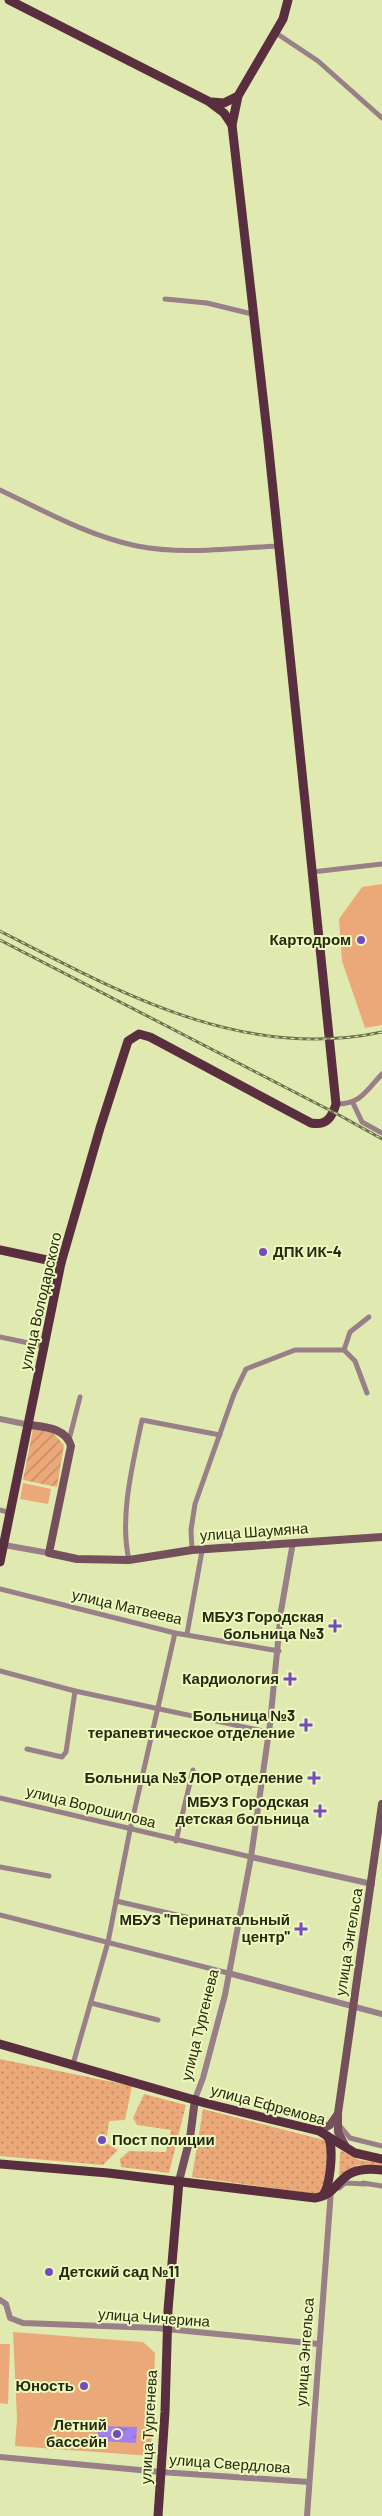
<svg xmlns="http://www.w3.org/2000/svg" width="382" height="2516" font-family="Barlow,sans-serif">
<style>
.grass{fill:url(#grass-dots)}
.garden{fill:url(#garden-furrows)}
.pitch{fill:#eba878}
.water{fill:url(#water-ripples)}
.lines{fill:none;stroke-linecap:round;stroke-linejoin:round}
.minor{stroke:#997f87;stroke-width:5}
.tertiary{stroke:#997f87;stroke-width:6}
.secondary{stroke:#74505d;stroke-width:8}
.primary{stroke:#592f3f;stroke-width:9}
.rail-casing{stroke:#6c734e;stroke-width:3}
.rail{stroke:#edf8bd;stroke-width:1;stroke-dasharray:4;stroke-linecap:butt}
.poi-dot{fill:#7549c2;stroke:#edf8bd;stroke-width:2}
.labels{text-anchor:middle;stroke-width:4;stroke-linejoin:round;paint-order:stroke}
.poi-label{font-size:15px;font-weight:bold;fill:#262a13;stroke:#edf8bd;text-anchor:end}
.street-label{font-size:15px;fill:#262a13;stroke:#edf8bd}
</style>
<defs>
<pattern id="grass-dots" width="8" height="8" patternUnits="userSpaceOnUse" patternTransform="scale(1.25)"><rect width="8" height="8" fill="#eba878"/><path d="M2 2h.1M6 6h.1" fill="none" stroke="#be8961" stroke-width="1.8" stroke-linecap="round"/></pattern>
<pattern id="garden-furrows" width="10" height="10" patternUnits="userSpaceOnUse" patternTransform="scale(1.25)"><rect width="10" height="10" fill="#eba878"/><path d="M-1 1l2-2M0 10L10 0M9 11l2-2" fill="none" stroke="#be8961"/></pattern>
<pattern id="water-ripples" width="26" height="14" patternUnits="userSpaceOnUse" patternTransform="scale(1.25)"><rect width="26" height="14" fill="#a280ed"/><path d="M2 4q2-2 4 0t4 0M15 11q2-2 4 0t4 0" fill="none" stroke="#8469bf"/></pattern>
</defs>
<rect width="100%" height="100%" fill="#e0eab0"/>
<g class="grass">
<polygon points="0,2059 132,2086 125,2120 109,2121 106,2143 118,2150 103,2165 0,2156"/>
<polygon points="144,2094 186,2105 169,2173 121,2167 120,2159 129,2151 166,2152 171,2130 137,2125 133,2118"/>
<polygon points="203,2109 324,2140 328,2144 324,2190 316,2194 192,2177"/>
<polygon points="342,2151 359,2160 382,2163 382,2167 358,2165 339,2176 340,2152"/>
</g>
<polygon class="garden" points="33,1429 53,1433 64,1445 57,1487 23,1480"/>
<g class="pitch">
<polygon points="382,884 382,1025 365,1028 342,961 339,919 362,887"/>
<polygon points="23,1483 51,1489 48,1504 20,1499"/>
<polygon points="13,2332 143,2342 155,2353 151,2456 15,2446 17,2419"/>
<polygon points="0,2344 10,2344 8,2404 0,2403"/>
</g>
<polygon class="water" points="98,2426 137,2427 136,2443 98,2441"/>
<g class="lines">
<g class="minor">
<polyline points="276,33 318,61 382,118"/>
<polyline points="165,299 207,303 252,314"/>
<path d="M0 490C44 511 89 536 137 546 183 555 232 548 278 546"/>
<polyline points="312,872 382,864"/>
<polyline points="353,1103 362,1122 382,1133"/>
<path d="M336 1104C361 1104 366 1091 382 1074"/>
<polyline points="0,1337 43,1346"/>
<polyline points="344,1350 350,1332 369,1317"/>
<polyline points="69,1440 80,1397"/>
<polyline points="0,1510 11,1513"/>
<polyline points="192,1550 191,1530 195,1504 234,1394 246,1369 295,1350 344,1350 355,1361 367,1393"/>
<path d="M129 1560C119 1517 133 1463 142 1420L220 1435"/>
<polyline points="0,1589 175,1633 279,1651"/>
<polyline points="187,1634 202,1551"/>
<polyline points="0,1671 75,1691 268,1732"/>
<polyline points="27,1749 62,1757 66,1752 75,1691"/>
<polyline points="0,1798 251,1857"/>
<polyline points="176,1841 193,1770"/>
<polyline points="0,1867 49,1876"/>
<polyline points="116,1901 190,1918"/>
<polyline points="0,1915 228,1973"/>
<polyline points="91,2003 158,2020"/>
<polyline points="73,2064 108,1942 130,1830 175,1633"/>
<polyline points="340,2126 350,2138 382,2146"/>
<polyline points="363,2183 382,2186"/>
<polyline points="339,2188 345,2183 366,2184"/>
</g>
<g class="tertiary">
<polyline points="0,1419 30,1425"/>
<polyline points="4,1545 49,1553"/>
<polyline points="251,1857 372,1884"/>
<polyline points="228,1973 382,2014"/>
<polyline points="195,2099 203,2078 225,1995 251,1857 270,1724 281,1611 293,1542"/>
<polyline points="0,2300 6,2304 10,2318 23,2323 156,2328 319,2344"/>
<polyline points="0,2457 161,2472 309,2482"/>
<polyline points="307,2516 331,2190"/>
</g>
<g class="secondary">
<path d="M30 1425C45 1427 66 1428 71 1446L49 1553 77 1559 129 1560 192 1550 382 1537"/>
<polyline points="319,2131 330,2125 337,2115"/>
<polyline points="346,2147 338,2132 338,2113 382,1804"/>
<polyline points="179,2181 190,2138 195,2099"/>
</g>
<g class="primary">
<polyline points="9,0 208,101 224,113 232,125"/>
<polyline points="212,102 224,103 238,96 283,19 288,0"/>
<polyline points="0,1250 61,1263"/>
<path d="M0 1562 61 1263 100 1128 128 1041 139 1034 150 1037 311 1123C327 1126 332 1117 336 1104L268 441 232 125 238 96"/>
<polyline points="0,2044 205,2103 319,2131 355,2153 382,2159"/>
<path d="M0 2164 108 2173 315 2198C344 2194 334 2164 382 2170"/>
<path d="M323 2195C330 2186 335 2144 327 2136"/>
<polyline points="158,2516 165,2412 168,2310 179,2181"/>
</g>
<defs>
<g id="rail">
<path d="M0 931C119 992 243 1062 382 1032"/>
<polyline points="0,940 339,1115 382,1139"/>
</g>
</defs>
<use href="#rail" class="rail-casing"/>
<use href="#rail" class="rail"/>
</g>
<g class="poi-dot">
<circle cx="361" cy="940" r="5"/>
<circle cx="263" cy="1252" r="5"/>
<path d="M332.5 1618.5h5v5h5v5h-5v5h-5v-5h-5v-5h5z"/>
<path d="M287.5 1671.5h5v5h5v5h-5v5h-5v-5h-5v-5h5z"/>
<path d="M303.5 1717.5h5v5h5v5h-5v5h-5v-5h-5v-5h5z"/>
<path d="M311.5 1770.5h5v5h5v5h-5v5h-5v-5h-5v-5h5z"/>
<path d="M317.5 1803.5h5v5h5v5h-5v5h-5v-5h-5v-5h5z"/>
<path d="M298.5 1921.5h5v5h5v5h-5v5h-5v-5h-5v-5h5z"/>
<circle cx="102" cy="2140" r="5"/>
<circle cx="49" cy="2272" r="5"/>
<circle cx="84" cy="2386" r="5"/>
<circle cx="117" cy="2434" r="5"/>
</g>
<g class="labels">
<g class="poi-label">
<text x="351" y="945">Картодром</text>
<text x="273" y="1257" text-anchor="start">ДПК ИК-4</text>
<text x="324" y="1622">МБУЗ Городская<tspan x="324" dy="17">больница №3</tspan></text>
<text x="279" y="1684">Кардиология</text>
<text x="295" y="1721">Больница №3<tspan x="295" dy="17">терапевтическое отделение</tspan></text>
<text x="303" y="1783">Больница №3 ЛОР отделение</text>
<text x="309" y="1807">МБУЗ Городская<tspan x="309" dy="17">детская больница</tspan></text>
<text x="290" y="1925">МБУЗ "Перинатальный<tspan x="290" dy="17">центр"</tspan></text>
<text x="112" y="2145" text-anchor="start">Пост полиции</text>
<text x="59" y="2277" text-anchor="start">Детский сад №11</text>
<text x="74" y="2391">Юность</text>
<text x="107" y="2430">Летний<tspan x="107" dy="17">бассейн</tspan></text>
</g>
<g class="street-label">
<text transform="translate(41 1301) rotate(-77)" y="5">улица Володарского</text>
<text transform="translate(254 1532) rotate(-4)" y="5">улица Шаумяна</text>
<text transform="translate(127 1607) rotate(13)" y="5">улица Матвеева</text>
<text transform="translate(91 1807) rotate(14)" y="5">улица Ворошилова</text>
<text transform="translate(349 1942) rotate(-81)" y="5">улица Энгельса</text>
<text transform="translate(200 2025) rotate(-76)" y="5">улица Тургенева</text>
<text transform="translate(268 2105) rotate(15)" y="5">улица Ефремова</text>
<text transform="translate(154 2318) rotate(4)" y="5">улица Чичерина</text>
<text transform="translate(305 2352) rotate(-86)" y="5">улица Энгельса</text>
<text transform="translate(149 2427) rotate(-87)" y="5">улица Тургенева</text>
<text transform="translate(230 2464) rotate(4)" y="5">улица Свердлова</text>
</g>
</g>
</svg>
